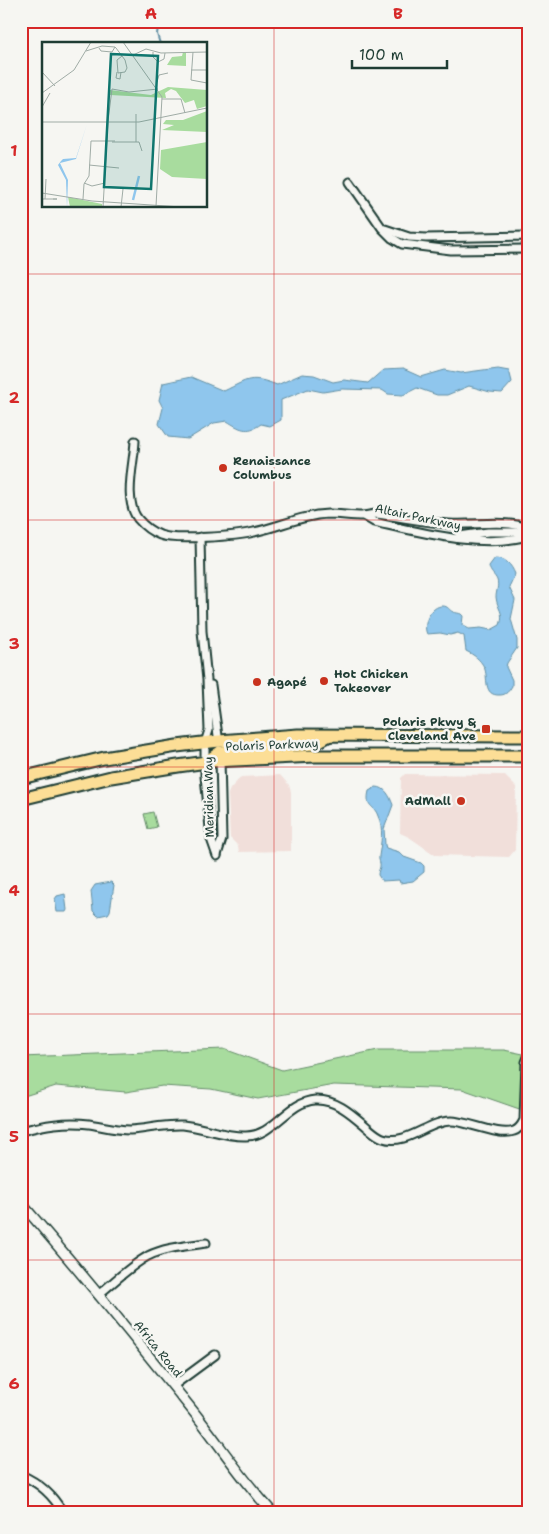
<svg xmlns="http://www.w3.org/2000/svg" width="549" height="1534" font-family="'Shantell Sans',sans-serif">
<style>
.built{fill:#f1dfda}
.green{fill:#a8dc9e;stroke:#648c69}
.water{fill:#8fc6ed;stroke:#628fa3}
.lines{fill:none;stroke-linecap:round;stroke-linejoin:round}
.stream{stroke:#628fa3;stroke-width:2}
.minor-casing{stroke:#1f3d34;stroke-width:11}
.tertiary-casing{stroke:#1f3d34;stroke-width:12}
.primary-casing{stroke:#1f3d34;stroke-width:15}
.minor{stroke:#f6f6f2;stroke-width:7}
.tertiary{stroke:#f6f6f2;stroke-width:9}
.primary{stroke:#fcde96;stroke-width:11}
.grid{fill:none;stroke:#d62828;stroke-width:1;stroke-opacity:0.55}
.poi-dot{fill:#c8321e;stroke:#f6f6f2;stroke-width:2}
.labels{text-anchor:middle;stroke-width:5;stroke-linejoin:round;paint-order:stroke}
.poi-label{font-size:12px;font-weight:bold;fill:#1f3d34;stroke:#f6f6f2;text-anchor:start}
.street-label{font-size:12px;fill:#1f3d34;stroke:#f6f6f2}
.inset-river{fill:none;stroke:#8fc6ed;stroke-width:2.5}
.inset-road{fill:none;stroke:#a0aca6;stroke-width:1}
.view{fill:#0f766e;fill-opacity:0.15;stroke:#0f766e;stroke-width:2.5}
.inset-edge{fill:none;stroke:#1f3d34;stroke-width:2.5}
.neatline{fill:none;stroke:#d62828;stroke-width:2}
.grid-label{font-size:16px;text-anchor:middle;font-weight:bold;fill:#d62828}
</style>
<rect width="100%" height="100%" fill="#f6f6f2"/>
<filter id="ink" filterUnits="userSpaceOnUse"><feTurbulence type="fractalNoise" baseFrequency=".02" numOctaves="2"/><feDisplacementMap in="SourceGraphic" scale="10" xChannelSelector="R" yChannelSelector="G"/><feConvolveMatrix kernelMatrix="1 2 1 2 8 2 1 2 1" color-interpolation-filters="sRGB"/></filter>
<g filter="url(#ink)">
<g class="built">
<polygon points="405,774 504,775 516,787 515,850 509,857 435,855 409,837 400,833 401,778"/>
<polygon points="280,775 289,785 291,792 291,851 239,852 238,846 230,838 228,794 230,789 241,777"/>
</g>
<g class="green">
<polygon points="153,812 157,827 148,829 144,814"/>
<polygon points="224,1049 282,1070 378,1050 504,1050 528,1055 528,1112 462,1089 334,1085 258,1099 211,1089 162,1086 126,1092 56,1086 21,1097 21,1057"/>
</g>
<g class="water">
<path d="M498 368 509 370 512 382 502 393 490 392 469 386 447 395H437L417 388 403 395 388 394 382 390 342 389 323 392 308 389 281 400V420L270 426 261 424C247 434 240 429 227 421L214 423 188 439 168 437 159 424 163 408 159 400 163 383 191 377 224 391C249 379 250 375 277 385L302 374 314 375 333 382 344 380 368 383 383 370 403 369 421 377 445 370 461 373Z"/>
<path d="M495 558C505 558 511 564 515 574L509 587 515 600 511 619 517 640V648L507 663 506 667 512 680V686C509 691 506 695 500 695 482 696 489 677 484 667 480 659 474 655 466 651L464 636 458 633 450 635 440 633 427 634C422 624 431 605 443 606 448 606 449 610 453 612 456 613 459 613 461 614L463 616 462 625 469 629 481 628 491 630 500 625C505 612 497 609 496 597 496 592 499 586 497 580 495 575 490 573 489 566Z"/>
<path d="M376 787C386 787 390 797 393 805L384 829 385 845 386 848 399 852 404 857 421 863 424 866V872L413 881 400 883 399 880 382 881 378 875C378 872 379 870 380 867 381 863 378 860 379 856 381 843 384 828 378 816 374 804 365 808 369 791Z"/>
<polygon points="111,882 114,885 110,911 108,914 98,916 93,911 91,891 95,885"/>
<polygon points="65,894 67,910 66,912 57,912 55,899 57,896"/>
</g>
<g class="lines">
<polyline class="stream" points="159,21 157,34 160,44"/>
<defs>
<g id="minor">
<polyline points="350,182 382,228 392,238 402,244 451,250 528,249"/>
<polyline points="385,229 409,237 426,238 525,236 528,238"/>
<path d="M135 441C134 464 123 500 138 519 143 525 152 532 160 535 174 541 238 536 254 532 279 527 302 515 328 514 339 514 351 516 362 516 367 516 372 514 377 514 401 517 424 522 449 524 475 526 503 519 528 528"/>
<path d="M364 516 374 522C419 532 482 549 528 536"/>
<polyline points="459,536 488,532 528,532"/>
<polyline points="200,537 202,631 207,680 209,730 205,743 205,776 211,839 217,856"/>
<polyline points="211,685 219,743"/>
<polyline points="217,855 222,839 220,759"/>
<path d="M21 1131C44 1125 65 1121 89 1124 102 1126 116 1130 130 1130 147 1129 165 1124 183 1125 204 1127 225 1137 246 1136 274 1136 287 1102 315 1100 336 1099 352 1114 367 1127 372 1131 377 1136 383 1138 407 1146 428 1121 451 1121 468 1121 499 1137 514 1131 520 1129 522 1124 524 1120L526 1062 528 1057"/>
<path d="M98 1295C114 1282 130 1266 148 1256 166 1247 187 1246 206 1243"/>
<polyline points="173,1386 215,1355"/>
<path d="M21 1475C40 1483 53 1495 63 1513"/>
</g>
<path id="tertiary" d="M21 1203C80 1271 137 1341 193 1411 220 1445 243 1481 273 1513"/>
<g id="primary">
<polyline points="207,761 220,752 304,745 314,744 328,736"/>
<polyline points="21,778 104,758 177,746 219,741 298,735 528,736"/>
<polyline points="21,799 111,777 178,766 214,761 315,756 528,756"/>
</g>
</defs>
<use href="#minor" class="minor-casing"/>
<use href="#tertiary" class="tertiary-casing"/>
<use href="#primary" class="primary-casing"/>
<use href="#minor" class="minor"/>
<use href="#tertiary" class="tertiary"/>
<use href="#primary" class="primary"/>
</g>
</g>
<path class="grid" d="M274 21V1513M21 274H528M21 520H528M21 767H528M21 1014H528M21 1260H528"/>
<g class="poi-dot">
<circle cx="223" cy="468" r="5"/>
<circle cx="324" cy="681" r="5"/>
<circle cx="257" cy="682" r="5"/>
<rect x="481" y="724" width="10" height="10" rx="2.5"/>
<circle cx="461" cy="801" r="5"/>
</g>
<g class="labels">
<g class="poi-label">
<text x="233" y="465">Renaissance<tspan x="233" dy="14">Columbus</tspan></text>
<text x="334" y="678">Hot Chicken<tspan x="334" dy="14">Takeover</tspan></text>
<text x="267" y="686">Agapé</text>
<text x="476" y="726" text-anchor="end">Polaris Pkwy &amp;<tspan x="476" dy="14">Cleveland Ave</tspan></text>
<text x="451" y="805" text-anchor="end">AdMall</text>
</g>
<g class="street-label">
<text transform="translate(418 517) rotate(12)" y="4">Altair Parkway</text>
<text transform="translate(272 745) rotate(-2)" y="4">Polaris Parkway</text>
<text transform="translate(209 797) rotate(-91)" y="4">Meridian Way</text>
<text transform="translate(158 1349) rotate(51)" y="4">Africa Road</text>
</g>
</g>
<g transform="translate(42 42)">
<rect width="165" height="165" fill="#f6f6f2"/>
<path d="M141 10H144V24L125 23 130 15 140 14ZM126 45 165 48V64L155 67 152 58 143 61 134 49 129 47 123 51 124 56 68 53V48L109 53ZM165 69V90L120 88 132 83 121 82 124 78H141ZM165 100V137L130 135 118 127 119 108ZM26 155 60 162V165H28Z" fill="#a8dc9e"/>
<path d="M45 82 34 117 18 121 26 138 25 165 24 138 16 123 19 119 21 117 34 116Z" fill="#8fc6ed"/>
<path class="inset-river" d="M91 158 97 134"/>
<path class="inset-road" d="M81 0 120 55 114 164M57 6 59 9 70 10 73 5M44 9 60 4 73 5 74 6 83 18 85 26 83 30 76 31 75 18 80 14M111 10V15L116 20 122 17 123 11M151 10 149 38 165 41M91 13 104 7 119 11 165 10M149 28H165M0 30 13 44M75 30 74 36 78 37 79 30M115 40 117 33 126 31M0 51 32 28 49 0M120 57H139L143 71M0 65 8 51M94 72V100M66 79 70 47 87 50 116 47M0 80H97L165 66M70 100H97L100 109M47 123 77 126M42 141 50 144 63 141M0 151 50 159 139 165M0 157H15H11M3 157 4 137M41 157 42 142 47 134 49 99H73M61 165 66 79M79 165 81 147"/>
<path class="view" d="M69 12 116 14 109 147 62 145Z"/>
<rect width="165" height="165" class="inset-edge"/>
</g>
<rect width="549" height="1534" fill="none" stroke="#f6f6f2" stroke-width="55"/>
<path d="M352 60v8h95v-8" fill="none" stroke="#1f3d34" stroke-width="2.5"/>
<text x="359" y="60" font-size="15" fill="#1f3d34" stroke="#f6f6f2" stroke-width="4" paint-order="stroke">100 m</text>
<rect x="28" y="28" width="494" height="1478" class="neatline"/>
<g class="grid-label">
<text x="151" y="19">A</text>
<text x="398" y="19">B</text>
<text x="14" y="156">1</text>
<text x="14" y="403">2</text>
<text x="14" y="649">3</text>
<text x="14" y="896">4</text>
<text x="14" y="1142">5</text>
<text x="14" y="1389">6</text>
</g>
</svg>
